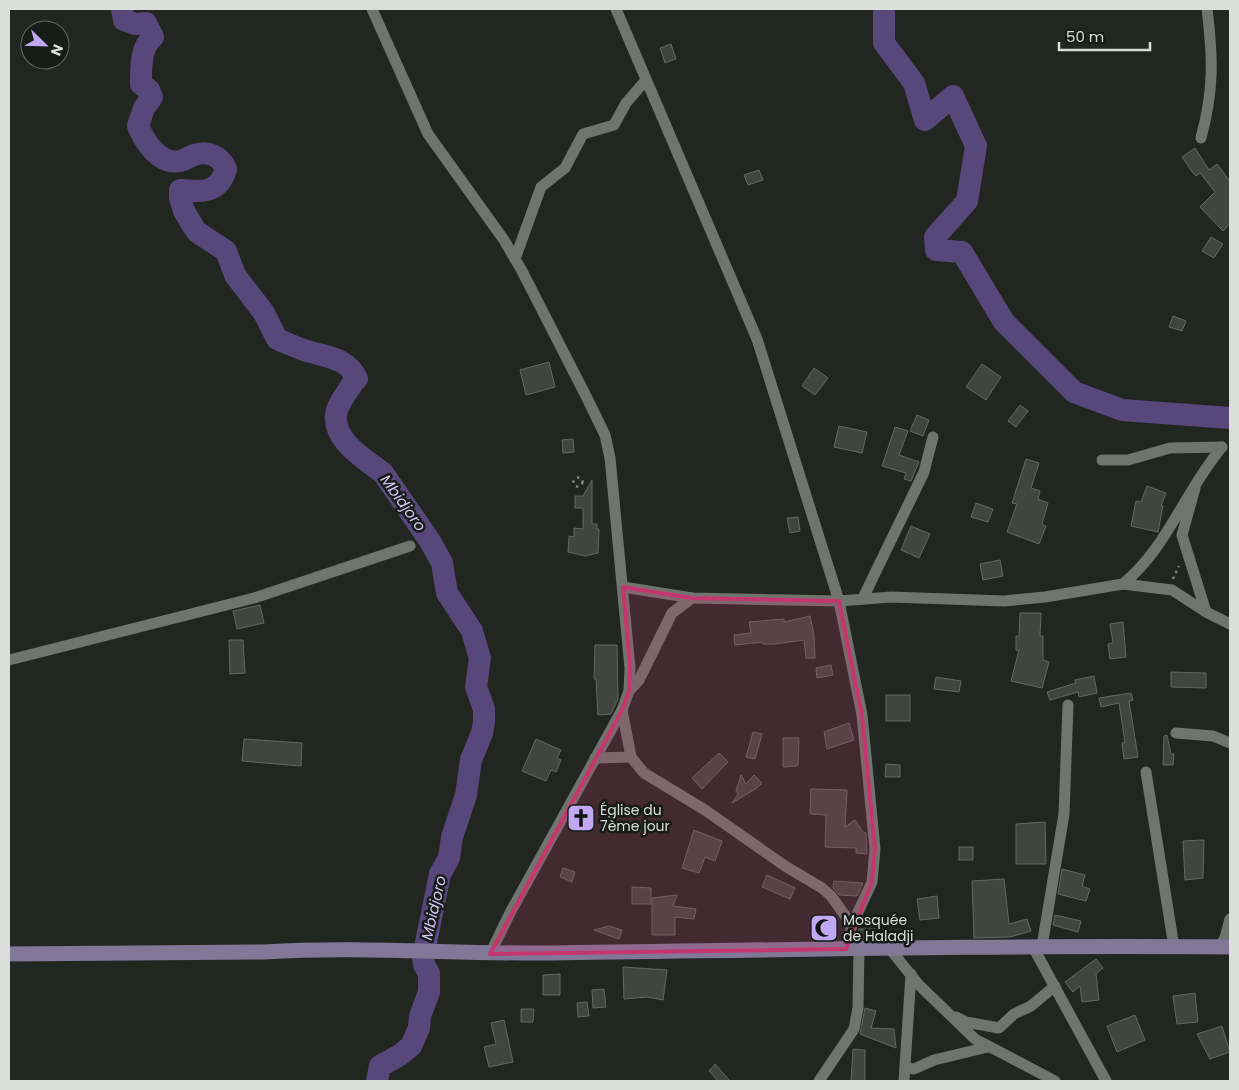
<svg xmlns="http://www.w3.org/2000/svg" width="1239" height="1090" font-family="Poppins,sans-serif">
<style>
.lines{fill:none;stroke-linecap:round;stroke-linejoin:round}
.river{stroke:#58477a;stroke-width:22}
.building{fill:#40453f;stroke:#636862}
.path{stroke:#828581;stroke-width:2.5;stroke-dasharray:2.5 4;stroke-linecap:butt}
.street{stroke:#6f746e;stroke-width:11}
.secondary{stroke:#817797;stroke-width:15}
.marked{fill:#c6366e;fill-opacity:0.2;stroke:#c6366e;stroke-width:4;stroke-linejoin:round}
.labels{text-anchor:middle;stroke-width:5;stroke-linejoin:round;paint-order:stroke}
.poi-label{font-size:14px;fill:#dbdedb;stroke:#181c18;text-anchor:start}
.water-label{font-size:15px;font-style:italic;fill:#d3c4f4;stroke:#181c18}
</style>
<rect width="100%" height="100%" fill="#222621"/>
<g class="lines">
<g class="river">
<path d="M122 9 124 20 135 24 146 23 153 37C140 47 141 70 141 84L149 90 152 97 144 108 138 126C145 142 159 165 180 161 185 160 189 157 194 155 207 150 221 156 226 169 219 194 201 192 180 190V198L184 211 193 226 197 232 226 251 235 275 264 313 277 339C287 343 297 348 307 351 327 357 348 358 357 379H355C350 389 340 400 337 410 329 439 365 459 383 473L430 541 442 563 447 593 472 631 480 658 476 687 484 709V722L482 733 471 760 466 795 452 837 449 858 440 874 423 957 424 965 429 973V992L420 1016 419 1028 411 1046 400 1055 380 1066 377 1081"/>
<polyline points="884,9 884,43 914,83 925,120 953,96 976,146 967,201 935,237 936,250 962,252 1004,322 1074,392 1122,410 1230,418"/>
</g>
</g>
<g class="building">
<polygon points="671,44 676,59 665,63 660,48"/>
<polygon points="1195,148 1209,170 1217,164 1230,181 1230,223 1223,231 1200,207 1215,192 1200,173 1196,176 1193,173 1182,157"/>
<polygon points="759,170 763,180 748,185 744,175"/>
<polygon points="1211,237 1223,244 1214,258 1202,251"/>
<polygon points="1173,316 1186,321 1182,331 1169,327"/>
<polygon points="549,362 555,387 526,395 520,370"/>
<polygon points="982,364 1001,377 986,400 966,387"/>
<polygon points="814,368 828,378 815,395 802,386"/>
<polygon points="1020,405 1028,411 1016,427 1008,421"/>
<polygon points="917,415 929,420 923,436 910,431"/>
<polygon points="839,426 867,432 862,453 834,447"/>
<polygon points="895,427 908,431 899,455 919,462 911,481 904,479 906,473 882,466"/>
<polygon points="573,439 574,452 563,453 562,440"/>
<polygon points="1026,459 1039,463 1031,488 1040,491 1038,499 1048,503 1042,524 1046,526 1039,544 1007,532 1017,504 1012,503"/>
<polygon points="592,480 592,524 597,524 597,529 599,529 598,553 585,556 568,552 569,536 574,537 574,528 583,529 583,508 575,508 575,496 583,496"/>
<polygon points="1147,486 1166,493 1161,506 1163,506 1158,532 1131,526 1136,501 1141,502"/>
<polygon points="976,503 993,509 988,522 971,517"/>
<polygon points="798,517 800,531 790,533 787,518"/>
<polygon points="911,526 930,534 919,558 901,550"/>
<polygon points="1000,560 1003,576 983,580 980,564"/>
<polygon points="260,605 264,623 237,629 233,611"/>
<polygon points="1020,613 1041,613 1040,636 1043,636 1043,660 1049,662 1042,688 1011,681 1019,650 1016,650 1016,636 1019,636"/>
<polygon points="810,616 814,635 815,658 806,658 804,640 775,644 763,644 763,642 735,645 734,635 751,633 749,622 784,619 784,622"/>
<polygon points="1123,622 1126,657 1110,659 1108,644 1113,643 1110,624"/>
<polygon points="229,640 243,640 245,673 230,674"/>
<polygon points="595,645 617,645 618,699 611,714 598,715 596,679 594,679"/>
<polygon points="831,665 833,675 817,678 816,668"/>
<polygon points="1171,672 1206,673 1206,688 1171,687"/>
<polygon points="1094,676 1097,693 1079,697 1078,692 1050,700 1047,692 1076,683 1075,680"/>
<polygon points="936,677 961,681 959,692 934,689"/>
<polygon points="1131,693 1133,700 1129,701 1138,757 1124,759 1122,743 1125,742 1119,703 1101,707 1099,698"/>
<rect x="886" y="695" width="24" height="26"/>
<polygon points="849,723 854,740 827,749 824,732"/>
<polygon points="753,732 762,734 755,759 746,757"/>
<polygon points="1167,735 1171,754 1174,754 1173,765 1163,765 1164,736"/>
<polygon points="783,738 799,738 798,766 783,767"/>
<polygon points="244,739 302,743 301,766 242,761"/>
<polygon points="536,739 561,750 557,758 561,760 556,772 551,770 546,781 522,771"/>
<polygon points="719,753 728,762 702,789 692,778"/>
<polygon points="886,764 900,765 900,777 885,777"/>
<polygon points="741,775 746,784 754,775 762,783 757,788 732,803 738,794 736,791"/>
<polygon points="811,789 847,790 845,827 855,820 863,832 866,833 867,854 856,853 856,848 825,847 826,815 810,814"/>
<polygon points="580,809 590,815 582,829 572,823"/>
<polygon points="1045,822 1046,864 1016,864 1016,824"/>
<polygon points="694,830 722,841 715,861 705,857 699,873 682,868"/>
<polygon points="1204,840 1203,878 1185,880 1183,841"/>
<rect x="959" y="847" width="14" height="13"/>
<polygon points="563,868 575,872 572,882 560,877"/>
<polygon points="1062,869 1085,875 1082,886 1090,889 1086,901 1058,894"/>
<polygon points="767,875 795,888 790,899 762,887"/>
<polygon points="1004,879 1009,924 1027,919 1031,931 1010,937 974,938 972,881"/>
<polygon points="834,881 863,883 857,896 839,895 833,888"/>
<polygon points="632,887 651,888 651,904 632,904"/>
<polygon points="677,895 673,906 696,909 694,919 675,917 675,935 652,935 652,898"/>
<polygon points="937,896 939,918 920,920 917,899"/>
<polygon points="1055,915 1081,921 1078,932 1053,925"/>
<polygon points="816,917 831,917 830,937 815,936"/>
<polygon points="609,926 622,930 619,939 594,930"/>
<polygon points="859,929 886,929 886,939 856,939"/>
<polygon points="1096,959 1103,968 1096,974 1099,1000 1082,1002 1080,986 1073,992 1065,982"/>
<polygon points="623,967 667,970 663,1000 647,997 624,999"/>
<polygon points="560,974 560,995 543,995 543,975"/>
<polygon points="604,989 606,1007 593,1008 592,990"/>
<polygon points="1195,993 1198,1022 1177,1024 1173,996"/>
<polygon points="587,1002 589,1016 578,1017 577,1003"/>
<polygon points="865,1008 876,1011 871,1028 894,1029 896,1048 860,1034"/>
<polygon points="521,1009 534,1009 533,1022 521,1022"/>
<polygon points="1135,1015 1145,1040 1117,1052 1107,1026"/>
<polygon points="504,1020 513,1062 489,1067 484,1047 496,1044 491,1023"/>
<polygon points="1222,1026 1230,1052 1210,1059 1197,1034"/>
<polygon points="853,1049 865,1050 865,1081 851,1081"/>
<polygon points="715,1064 730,1081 718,1081 709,1071"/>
</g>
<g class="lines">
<g class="path">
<circle cx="578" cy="482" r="4.5"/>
<polyline points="1173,579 1179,566"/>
</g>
<g class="street">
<polyline points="372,9 428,134 504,240 522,271 587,398 605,435 610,458 630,668 629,691 622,710 511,911 490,954"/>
<polyline points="616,9 757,339 839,601 862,715 875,849 872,882 852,925 846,949"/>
<path d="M1201 138C1214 90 1213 58 1207 9"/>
<polyline points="515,259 541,187 565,168 583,134 614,125 626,103 646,80"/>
<polyline points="1102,460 1128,460 1170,448 1222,447"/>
<polyline points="1195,488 1182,535 1206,612"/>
<path d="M1123 584C1167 548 1185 491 1222 447"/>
<polyline points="623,587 692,598 839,601 891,597 1004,601 1045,597 1123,584 1172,590 1206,612 1230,624"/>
<polyline points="863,598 924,472 933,437"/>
<polyline points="9,660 254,598 410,546"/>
<polyline points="629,691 639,680 672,613 692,598"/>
<polyline points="622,710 631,757 644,773 705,810 785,866 822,888 831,896 852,925"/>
<polyline points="1176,733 1213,736 1230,743"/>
<polyline points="595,758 631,757"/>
<polyline points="1146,772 1174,947"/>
<polyline points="1042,946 1064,814 1068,705"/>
<polyline points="1033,947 1106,1081"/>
<polyline points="1219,947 1225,938 1230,919"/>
<polyline points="890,949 919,985 975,1039 1055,1081"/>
<polyline points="956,1017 966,1022 999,1028 1014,1014 1031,1006 1055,986"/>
<polyline points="905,1068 914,1069 934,1060 988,1047"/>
<polyline points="819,1081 854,1029 858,1008 859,949"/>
<polyline points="904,1081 911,974"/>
</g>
<path class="secondary" d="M9 954 264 952C359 946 455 954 551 953 777 950 1004 945 1230 947"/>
</g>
<path class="marked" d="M623 587 692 598 839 601 862 715 875 849 872 882 846 949 490 954 622 710 629 691 630 668Z"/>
<defs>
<symbol id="church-square" viewBox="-11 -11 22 22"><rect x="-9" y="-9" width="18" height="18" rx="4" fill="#c1a8f3" stroke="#181c18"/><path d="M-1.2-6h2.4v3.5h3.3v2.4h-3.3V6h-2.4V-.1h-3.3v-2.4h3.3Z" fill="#111"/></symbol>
<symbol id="mosque-square" viewBox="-11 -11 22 22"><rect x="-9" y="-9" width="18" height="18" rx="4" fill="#c1a8f3" stroke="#181c18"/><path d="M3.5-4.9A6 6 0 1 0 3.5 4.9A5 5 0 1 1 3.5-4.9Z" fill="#111"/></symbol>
</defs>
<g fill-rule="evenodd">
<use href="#church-square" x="565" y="802" width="32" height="32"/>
<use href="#mosque-square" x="808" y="912" width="32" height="32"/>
</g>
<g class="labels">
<g class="poi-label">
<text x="600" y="815">Église du<tspan x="600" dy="16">7ème jour</tspan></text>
<text x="843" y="925">Mosquée<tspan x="843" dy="16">de Haladji</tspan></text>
</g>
<g class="water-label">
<text transform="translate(403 503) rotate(54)" y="5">Mbidjoro</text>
<text transform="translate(434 908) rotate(-77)" y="5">Mbidjoro</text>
</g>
</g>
<rect width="1239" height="1090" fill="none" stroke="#dbdedb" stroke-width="20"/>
<g transform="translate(45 45) rotate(113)"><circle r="24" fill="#181c18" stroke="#666a66"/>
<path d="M0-4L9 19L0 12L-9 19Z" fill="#c1a8f3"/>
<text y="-8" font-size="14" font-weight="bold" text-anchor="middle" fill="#dbdedb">N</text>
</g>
<path d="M1059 42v8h91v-8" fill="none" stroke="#dbdedb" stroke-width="2.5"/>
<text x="1066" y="42" font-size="15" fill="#dbdedb" stroke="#181c18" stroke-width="4" paint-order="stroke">50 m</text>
</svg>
